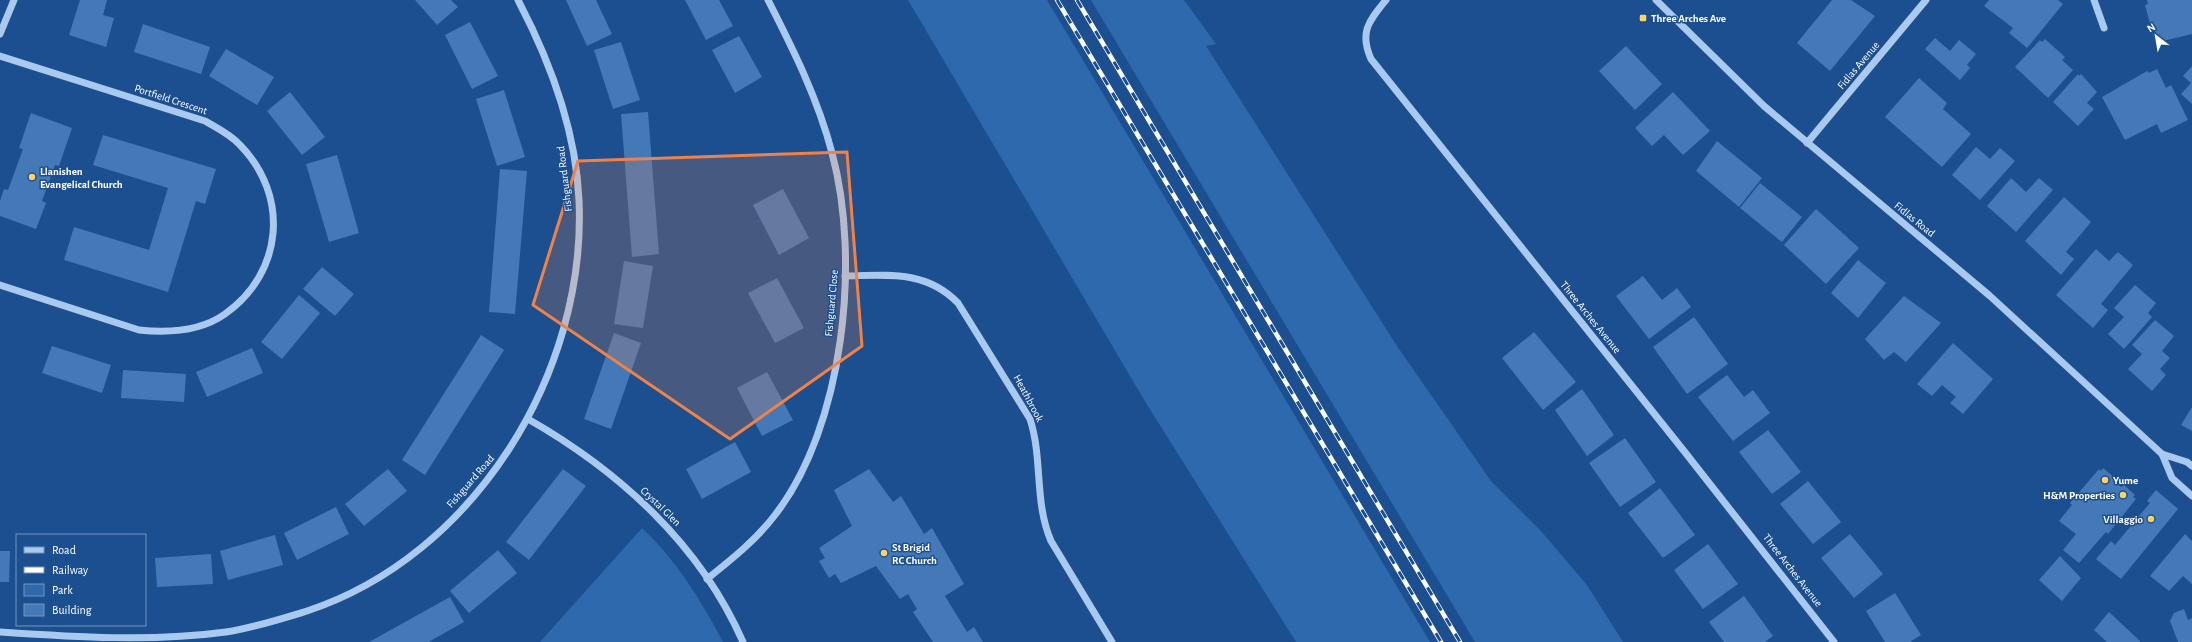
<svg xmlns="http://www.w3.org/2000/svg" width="2192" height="642" font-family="'Alegreya Sans',sans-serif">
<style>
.green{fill:#2e69ad}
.building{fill:#4478b7}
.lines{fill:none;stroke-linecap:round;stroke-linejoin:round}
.minor{stroke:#a9c9ee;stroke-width:7}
.rail-casing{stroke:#fff;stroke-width:4.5}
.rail{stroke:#1b4f8f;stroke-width:3;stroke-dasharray:9;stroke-linecap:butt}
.marked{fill:#ee8249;fill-opacity:0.2;stroke:#ee8249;stroke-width:3;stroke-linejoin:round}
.poi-dot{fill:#ffd166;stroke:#1b4f8f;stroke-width:1.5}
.labels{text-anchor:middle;stroke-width:3;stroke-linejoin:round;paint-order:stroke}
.poi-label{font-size:11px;font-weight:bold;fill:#fff;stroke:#1b4f8f;text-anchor:start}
.street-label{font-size:11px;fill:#fff;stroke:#1b4f8f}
</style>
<rect width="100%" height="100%" fill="#1b4f8f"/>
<g class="green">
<polygon points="908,0 1047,0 1430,642 1296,642 1146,403"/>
<polygon points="1091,0 1184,0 1216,44 1206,46 1399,349 1491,481 1541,531 1587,585 1623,642 1475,642"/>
<path d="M642 528C677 561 700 599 723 642H540Z"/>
</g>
<g class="building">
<polygon points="80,0 107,0 103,15 114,18 106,47 69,35"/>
<polygon points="415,0 451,0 458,7 437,25"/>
<polygon points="566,0 596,0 612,34 587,46"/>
<polygon points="685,0 719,0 733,26 706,40"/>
<polygon points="1832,0 1851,0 1875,16 1830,71 1797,43"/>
<polygon points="1989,0 2058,0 2063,4 2027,48 2009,33 2013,28 1984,6"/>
<polygon points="2147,0 2192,0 2192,34 2155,43 2145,5 2148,4"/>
<polygon points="470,22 498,76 472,89 445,35"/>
<polygon points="143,24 210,47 201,74 134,52"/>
<polygon points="739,36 762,77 735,93 712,50"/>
<polygon points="1935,38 1950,51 1959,40 1976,54 1967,65 1970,68 1960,80 1925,49"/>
<polygon points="2045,39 2065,57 2062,60 2073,70 2048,98 2015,67 2040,40 2042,42"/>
<polygon points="621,42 640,100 613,109 594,50"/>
<polygon points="1626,46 1662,84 1635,110 1599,71"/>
<polygon points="226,49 274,77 257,105 209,76"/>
<polygon points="2192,66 2192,104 2181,94 2191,83 2183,76"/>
<polygon points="2157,69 2166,88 2171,85 2188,120 2161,133 2157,124 2125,140 2102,97 2147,71 2149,73"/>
<polygon points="2078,74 2079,76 2081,74 2097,92 2087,103 2094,109 2078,126 2053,102"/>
<polygon points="1919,78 1947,103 1943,109 1971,134 1942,167 1885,117"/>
<polygon points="504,90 525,157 497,166 476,99"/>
<polygon points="290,92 325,137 302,155 267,111"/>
<polygon points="1673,92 1710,131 1683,155 1664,135 1652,146 1635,128"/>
<polygon points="648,112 659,254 632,257 621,114"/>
<polygon points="31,113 72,128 59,166 55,165 42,201 46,203 36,229 0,216 0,201 4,189 8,190 23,149 19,148"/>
<polygon points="103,135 216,169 205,204 196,201 168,292 64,260 74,227 149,250 168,188 93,165"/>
<polygon points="1717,141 1762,178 1739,207 1696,171"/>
<polygon points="1976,147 1990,159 2000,148 2015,161 1980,200 1952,175"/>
<polygon points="337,155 359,233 329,242 306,164"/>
<polygon points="500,169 527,171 515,314 489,312"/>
<polygon points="2011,178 2026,192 2039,178 2053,190 2016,232 1987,206"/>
<polygon points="1760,183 1802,217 1782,242 1740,208"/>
<polygon points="783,189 809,238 779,255 753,205"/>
<polygon points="2064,197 2091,222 2066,252 2074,259 2061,275 2025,241"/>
<polygon points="1816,209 1859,248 1826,284 1784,245"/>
<polygon points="2096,249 2109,261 2118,252 2133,265 2101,304 2108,310 2093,328 2056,295"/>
<polygon points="1858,260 1886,283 1858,318 1831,293"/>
<polygon points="624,261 653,266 643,328 614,324"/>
<polygon points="322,267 354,294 335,316 303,289"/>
<polygon points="1643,276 1662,300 1677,288 1691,307 1649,339 1616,296"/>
<polygon points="777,278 804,328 775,343 748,293"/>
<polygon points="2135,285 2156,303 2148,313 2152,317 2124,349 2108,334 2124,317 2114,308"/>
<polygon points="299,295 320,313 282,359 261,342"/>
<polygon points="1904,296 1941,323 1906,362 1894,352 1884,360 1865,339"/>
<polygon points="1694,317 1728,364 1687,394 1653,347"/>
<polygon points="2155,320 2174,336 2162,351 2170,358 2160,369 2166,375 2152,391 2128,369 2142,354 2132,345"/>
<polygon points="1534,332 1576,382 1543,410 1502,358"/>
<polygon points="614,333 641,343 611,429 584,419"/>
<polygon points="481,335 504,350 425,475 402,460"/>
<polygon points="1953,343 1993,379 1963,414 1950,403 1956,397 1942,385 1932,396 1917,384"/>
<polygon points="52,346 111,365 102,393 42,373"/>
<polygon points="252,348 263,373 207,397 196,372"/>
<polygon points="123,370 186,374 184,402 121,398"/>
<polygon points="767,372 793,420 762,436 737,388"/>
<polygon points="1727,375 1744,397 1753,390 1770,413 1733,441 1698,397"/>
<polygon points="1582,389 1614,435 1587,456 1555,410"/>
<polygon points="2192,407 2192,431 2181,425"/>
<polygon points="1768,430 1801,472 1772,494 1739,452"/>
<polygon points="1625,438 1656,482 1620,507 1589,463"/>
<polygon points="735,442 751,472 702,499 686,469"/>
<polygon points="2103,468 2115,478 2113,480 2121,487 2124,485 2135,495 2133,497 2136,499 2108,534 2106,532 2079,563 2063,550 2076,534 2059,521 2072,505 2070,503 2099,469 2101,471"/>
<polygon points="388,469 407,491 364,526 345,504"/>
<polygon points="563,469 586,486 529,560 506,542"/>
<polygon points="869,469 893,502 901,496 924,534 932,528 964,584 945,596 967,632 974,627 983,642 933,642 913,612 917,609 908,594 900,599 876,566 841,583 835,574 829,578 819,561 825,558 819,548 852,526 834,490"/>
<polygon points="1808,481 1841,522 1813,544 1780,504"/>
<polygon points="1660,488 1695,535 1663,558 1628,513"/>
<polygon points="2156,490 2178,509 2121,579 2096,559 2111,541 2115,545 2150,503 2147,501"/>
<polygon points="336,507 349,534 297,560 284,533"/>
<polygon points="1850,534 1883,574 1854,598 1821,558"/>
<polygon points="2185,534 2192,541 2192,584 2183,576 2169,591 2150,576"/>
<polygon points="275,535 283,565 228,580 220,551"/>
<polygon points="1708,544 1738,584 1703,609 1674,570"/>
<polygon points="498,550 517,573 469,613 450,591"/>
<polygon points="0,551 10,551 9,582 0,582"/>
<polygon points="211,554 213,584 157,587 155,558"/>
<polygon points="2060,556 2081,578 2062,601 2039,580"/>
<polygon points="1895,593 1921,635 1910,642 1885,642 1866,611"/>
<polygon points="1744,596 1773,636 1765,642 1724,642 1709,622"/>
<polygon points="450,597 464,622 432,640 429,642 369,642"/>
<polygon points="2184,609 2188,620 2192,618 2192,642 2178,642 2170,621 2174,613"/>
<polygon points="2109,612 2140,641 2140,642 2107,642 2094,630"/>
</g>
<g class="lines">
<g class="minor">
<path d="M1386 0C1369 21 1359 32 1371 59L1684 451 1834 642"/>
<polyline points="1656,0 1764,106 1990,296 2162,454 2172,478 2192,496"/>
<polyline points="2094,0 2104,28"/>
<polyline points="0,34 14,0"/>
<path d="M0 56 205 121C217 128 230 134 240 145 290 196 283 273 225 314 201 331 167 333 139 330L0 285"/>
<polyline points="1807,143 1926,0"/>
<path d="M845 276C888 275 926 270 958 303L1030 419C1043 459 1034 502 1051 541L1112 642"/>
<path d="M528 419C619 471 700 544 743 642"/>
<polyline points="2162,454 2187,462 2192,466"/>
<path d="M707 579C732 559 756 540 775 515 844 426 861 260 832 153 818 99 793 49 768 0"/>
<path d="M0 632C74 637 152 642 226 632 253 628 281 619 307 611 474 556 587 373 579 200 576 130 550 61 518 0"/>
</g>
<defs>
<g id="rail">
<polyline points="1057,0 1441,642"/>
<polyline points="1077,0 1460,642"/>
</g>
</defs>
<use href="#rail" class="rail-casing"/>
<use href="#rail" class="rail"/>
</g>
<path class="marked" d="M847 152 862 346 730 439 533 305 578 161Z"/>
<g class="poi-dot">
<rect x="1639" y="14" width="8" height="8" rx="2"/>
<circle cx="32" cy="177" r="4"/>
<circle cx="2105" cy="480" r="4"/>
<circle cx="2123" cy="495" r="4"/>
<circle cx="2151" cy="519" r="4"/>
<circle cx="884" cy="553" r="4"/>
</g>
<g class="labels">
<g class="poi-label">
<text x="1651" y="22">Three Arches Ave</text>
<text x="40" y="175">Llanishen<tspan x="40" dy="13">Evangelical Church</tspan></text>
<text x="2113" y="484">Yume</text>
<text x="2115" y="499" text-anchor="end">H&amp;M Properties</text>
<text x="2143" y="523" text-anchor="end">Villaggio</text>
<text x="892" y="551">St Brigid<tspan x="892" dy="13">RC Church</tspan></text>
</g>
<g class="street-label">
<text transform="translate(1858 65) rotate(-50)" y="4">Fidlas Avenue</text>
<text transform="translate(171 99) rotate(18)" y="4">Portfield Crescent</text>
<text transform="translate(564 179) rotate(-97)" y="4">Fishguard Road</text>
<text transform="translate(1915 219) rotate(39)" y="4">Fidlas Road</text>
<text transform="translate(831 303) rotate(-85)" y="4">Fishguard Close</text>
<text transform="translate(1591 317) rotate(51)" y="4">Three Arches Avenue</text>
<text transform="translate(1029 398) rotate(62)" y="4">Heathbrook</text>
<text transform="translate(470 481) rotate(-49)" y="4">Fishguard Road</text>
<text transform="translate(661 506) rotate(44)" y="4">Crystal Glen</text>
<text transform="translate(1793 570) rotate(52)" y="4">Three Arches Avenue</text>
</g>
</g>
<rect x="16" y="534" width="130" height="92" fill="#1b4f8f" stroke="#7695bc"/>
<rect x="24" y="547" width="20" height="6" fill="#a9c9ee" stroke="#7695bc"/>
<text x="52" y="554" font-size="12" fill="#ffffff">Road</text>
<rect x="24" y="567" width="20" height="6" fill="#ffffff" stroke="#7695bc"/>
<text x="52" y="574" font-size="12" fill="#ffffff">Railway</text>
<rect x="24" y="584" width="20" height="12" fill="#2e69ad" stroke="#7695bc"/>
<text x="52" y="594" font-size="12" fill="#ffffff">Park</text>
<rect x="24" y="604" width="20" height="12" fill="#4478b7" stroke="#7695bc"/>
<text x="52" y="614" font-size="12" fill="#ffffff">Building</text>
<g transform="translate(2156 36) rotate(329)" stroke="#1b4f8f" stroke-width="3" paint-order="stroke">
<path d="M0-3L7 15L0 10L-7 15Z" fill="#ffffff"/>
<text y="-6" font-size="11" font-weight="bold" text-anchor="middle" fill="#ffffff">N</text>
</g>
</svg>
